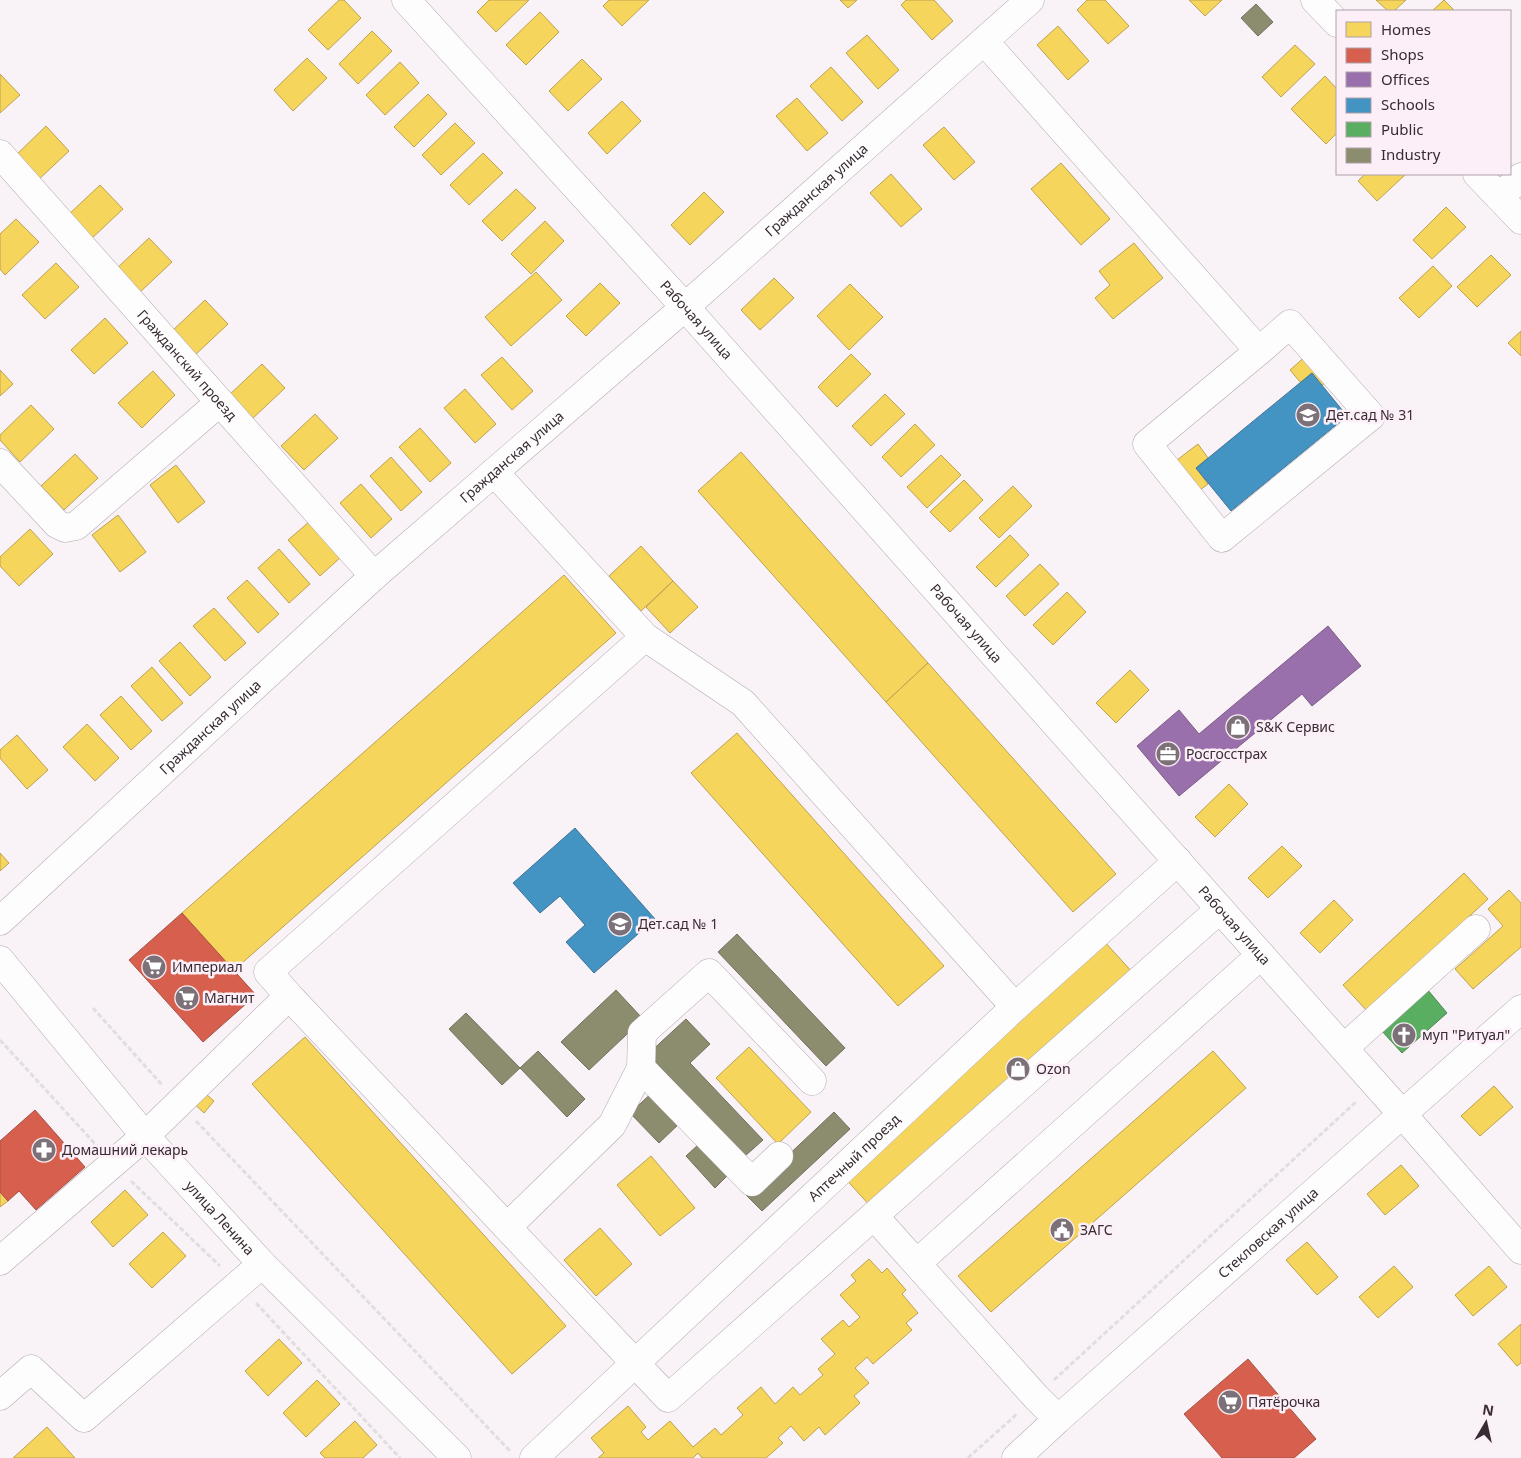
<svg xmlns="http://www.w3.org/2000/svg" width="1521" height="1458" font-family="'Noto Sans',sans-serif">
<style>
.homes{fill:#f6d55c;stroke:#bda250}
.shops{fill:#d6604d;stroke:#a75046}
.offices{fill:#9970ab;stroke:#7c5c87}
.schools{fill:#4393c3;stroke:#407498}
.public{fill:#5aae61;stroke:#508754}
.industry{fill:#8c8c6e;stroke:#736f5d}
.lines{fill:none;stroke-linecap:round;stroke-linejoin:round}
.minor-casing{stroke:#b2a9ae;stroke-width:29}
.path{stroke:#e0dedf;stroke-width:3;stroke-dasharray:5 2.5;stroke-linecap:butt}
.minor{stroke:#fefdfe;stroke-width:28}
.labels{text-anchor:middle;stroke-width:5;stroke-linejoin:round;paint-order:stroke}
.street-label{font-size:14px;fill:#382c34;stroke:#fceff7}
.poi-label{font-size:14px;fill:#382c34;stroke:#fceff7;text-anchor:start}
</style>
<rect width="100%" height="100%" fill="#f9f2f6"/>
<g class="homes">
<polygon points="339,0 344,0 361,18 328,50 308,30"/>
<polygon points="489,0 529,0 496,32 477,12"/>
<polygon points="609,0 649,0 622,26 603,6"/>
<polygon points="840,0 857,0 848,8"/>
<polygon points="906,0 934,0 953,21 932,40 901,5"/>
<polygon points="1087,0 1105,0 1129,26 1108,44 1077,10"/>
<polygon points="1189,0 1222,0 1205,16"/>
<polygon points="1376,0 1406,0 1394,11 1388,11"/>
<polygon points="1444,0 1455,11 1432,11"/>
<polygon points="540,12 559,32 526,65 506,45"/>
<polygon points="1058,26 1089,61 1068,80 1037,45"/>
<polygon points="372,31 392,51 358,84 339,64"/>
<polygon points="867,35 899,70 878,89 846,53"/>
<polygon points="1295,45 1315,64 1281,97 1262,77"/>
<polygon points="307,58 327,78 293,111 274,90"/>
<polygon points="582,59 602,79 568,111 549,91"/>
<polygon points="400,62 419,83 385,115 366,95"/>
<polygon points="831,67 863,102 842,121 810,86"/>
<polygon points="0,74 20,95 0,113"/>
<polygon points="1325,76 1337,89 1337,133 1326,144 1291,109"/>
<polygon points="428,94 447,114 414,147 394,127"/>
<polygon points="797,98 828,133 807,151 776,116"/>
<polygon points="622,101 641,121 607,154 588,133"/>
<polygon points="455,123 475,143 441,175 422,155"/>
<polygon points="46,126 69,151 35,183 12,159"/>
<polygon points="944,127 975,162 954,180 923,145"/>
<polygon points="483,153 503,173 469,205 450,185"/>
<polygon points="1061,163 1110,219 1081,245 1031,189"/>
<polygon points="891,174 922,209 901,227 870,193"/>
<polygon points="1365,174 1406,174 1377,201 1358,181"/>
<polygon points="100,185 123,209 89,241 66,217"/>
<polygon points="516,189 536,208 502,241 482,221"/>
<polygon points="704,192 724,212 690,245 671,225"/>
<polygon points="1446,207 1466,227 1432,259 1413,240"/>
<polygon points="16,219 39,242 5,275 0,269 0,234"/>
<polygon points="545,221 564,241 531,274 511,254"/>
<polygon points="149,238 172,262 138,294 115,270"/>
<polygon points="1134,243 1163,278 1113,319 1095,298 1110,285 1099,271"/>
<polygon points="1491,255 1511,275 1477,307 1457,287"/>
<polygon points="56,263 79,287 45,319 22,295"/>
<polygon points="1433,266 1452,286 1419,318 1399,298"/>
<polygon points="536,272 562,300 511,346 485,317"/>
<polygon points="774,278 794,298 760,330 741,310"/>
<polygon points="600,283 620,303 586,336 566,316"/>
<polygon points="850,284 883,317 849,350 817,316"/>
<polygon points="205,300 228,324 194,356 171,332"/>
<polygon points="105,318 128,343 94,374 71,350"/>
<polygon points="1521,331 1521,356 1508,343"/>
<polygon points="851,354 871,374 837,407 818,387"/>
<polygon points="1308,354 1330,379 1321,386 1312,373 1301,383 1290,370"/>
<polygon points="502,357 533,391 512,410 481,375"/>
<polygon points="262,364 285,388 251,420 228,396"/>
<polygon points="0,370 13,384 0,396"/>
<polygon points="153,371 175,395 142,428 118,403"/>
<polygon points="465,389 496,424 475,443 444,408"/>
<polygon points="885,394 905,414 871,446 852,426"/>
<polygon points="31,405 54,429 20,462 0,440 0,435"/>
<polygon points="315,414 338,438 304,470 281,446"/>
<polygon points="915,424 935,445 901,477 882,457"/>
<polygon points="420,428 451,463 430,482 399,447"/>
<polygon points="1198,444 1208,458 1196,468 1208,484 1200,490 1177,460"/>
<polygon points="741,452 928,663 886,702 698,491"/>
<polygon points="75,454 98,478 64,510 41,486"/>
<polygon points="941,455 961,475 927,508 907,487"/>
<polygon points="391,457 422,492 401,511 370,476"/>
<polygon points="176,465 205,502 178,523 150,485"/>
<polygon points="964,480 983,500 950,532 930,512"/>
<polygon points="361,484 392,519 371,538 340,503"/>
<polygon points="1013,486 1032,506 999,538 979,518"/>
<polygon points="118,515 146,552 120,572 92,535"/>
<polygon points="309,522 341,557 320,576 288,540"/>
<polygon points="30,529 53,554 19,586 0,566 0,557"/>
<polygon points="1010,535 1029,555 996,587 976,567"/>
<polygon points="641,546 673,581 641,611 609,576"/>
<polygon points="279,549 310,584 289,603 258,568"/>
<polygon points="1040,564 1059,584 1025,616 1006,596"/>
<polygon points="564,575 616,633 233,971 182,913"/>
<polygon points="247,580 279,614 258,633 227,598"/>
<polygon points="673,581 698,607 670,633 646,607"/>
<polygon points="1067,592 1086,612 1053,645 1033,625"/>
<polygon points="214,608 246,643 225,661 193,626"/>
<polygon points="180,642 211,677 190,696 159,661"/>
<polygon points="928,663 1116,874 1073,912 886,702"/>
<polygon points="152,667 183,703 162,721 131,686"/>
<polygon points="1130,670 1149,690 1116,723 1096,703"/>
<polygon points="121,696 152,731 131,750 100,715"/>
<polygon points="87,724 119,758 95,781 63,747"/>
<polygon points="737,733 944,966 898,1006 691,773"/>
<polygon points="17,735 48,770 27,789 0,758 0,750"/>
<polygon points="1229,784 1248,804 1215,837 1195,817"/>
<polygon points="1282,846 1302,866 1268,898 1248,878"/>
<polygon points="0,853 9,863 0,871"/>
<polygon points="1464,873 1488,899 1367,1011 1343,985"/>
<polygon points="1509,890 1521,903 1521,947 1473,989 1455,969 1503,926 1488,909"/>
<polygon points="1334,900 1353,920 1320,953 1300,933"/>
<polygon points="1103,940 1134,974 873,1209 842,1175"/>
<polygon points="305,1037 566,1326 512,1374 252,1084"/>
<polygon points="749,1047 811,1112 778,1144 716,1078"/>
<polygon points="1213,1051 1246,1088 991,1312 958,1276"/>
<polygon points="1494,1086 1513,1107 1480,1136 1461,1116"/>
<polygon points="199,1088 214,1101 204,1113 189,1099"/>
<polygon points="651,1156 695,1208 660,1236 617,1185"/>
<polygon points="1401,1165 1419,1186 1385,1215 1367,1194"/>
<polygon points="125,1190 148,1215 113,1247 91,1222"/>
<polygon points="0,1192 8,1201 0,1207"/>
<polygon points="600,1228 632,1264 596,1296 564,1260"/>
<polygon points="163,1232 186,1256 152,1288 129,1264"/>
<polygon points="1307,1242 1338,1277 1317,1295 1286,1260"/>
<polygon points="869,1259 882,1273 887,1268 906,1290 902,1294 918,1313 906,1323 912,1330 873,1364 867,1357 855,1368 869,1383 854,1396 860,1403 825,1435 819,1427 804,1441 791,1426 778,1438 783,1443 766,1458 702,1458 698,1453 693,1458 598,1458 604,1453 591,1438 628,1406 646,1427 641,1432 648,1440 670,1421 693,1447 715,1428 721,1435 743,1415 737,1408 761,1387 775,1404 793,1387 800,1395 823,1375 818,1369 835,1354 821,1339 843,1320 849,1327 860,1317 840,1295 856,1281 851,1275"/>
<polygon points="1394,1266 1413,1287 1378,1318 1359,1297"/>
<polygon points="1489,1266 1507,1287 1473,1316 1455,1295"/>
<polygon points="1521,1324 1521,1363 1517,1366 1498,1344"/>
<polygon points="279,1339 302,1363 268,1396 245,1371"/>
<polygon points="317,1380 340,1404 306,1437 283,1413"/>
<polygon points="355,1421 377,1445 363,1458 325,1458 320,1453"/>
<polygon points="47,1427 75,1458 13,1458"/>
</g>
<g class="shops">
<polygon points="182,913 256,995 203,1042 129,960"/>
<polygon points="35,1110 85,1167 36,1210 19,1191 8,1201 0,1192 0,1141"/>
<polygon points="1248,1359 1316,1439 1294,1458 1222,1458 1184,1414"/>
</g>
<polygon class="offices" points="1328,626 1361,666 1312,706 1302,694 1179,796 1137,746 1179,710 1199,734"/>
<g class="schools">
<polygon points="1312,373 1347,416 1231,511 1196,468"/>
<polygon points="575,828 655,919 594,973 566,942 585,925 560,896 540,913 513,883"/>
</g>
<polygon class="public" points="1427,989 1447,1013 1402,1053 1381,1030"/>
<g class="industry">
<polygon points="1256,4 1273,22 1258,36 1241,18"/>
<polygon points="737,934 845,1048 826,1066 718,952"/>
<polygon points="616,990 643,1019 589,1070 561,1042"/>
<polygon points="466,1013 520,1068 502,1085 449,1029"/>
<polygon points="686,1019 710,1044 690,1063 763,1140 745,1156 648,1054"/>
<polygon points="538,1051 585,1099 567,1117 520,1068"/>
<polygon points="654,1091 682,1121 659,1143 630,1113"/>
<polygon points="834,1112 850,1129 762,1211 746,1195"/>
<polygon points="699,1144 728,1175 715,1188 686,1156"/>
</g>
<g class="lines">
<defs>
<g id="minor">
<path id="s1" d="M406 0 685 307 1403 1115 1521 1250"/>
<polyline points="1315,0 1337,23"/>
<polyline points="984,41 1259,351 1290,324 1371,416 1222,538 1147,444 1259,351"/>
<path id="s2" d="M0 154 374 576"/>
<polyline points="1477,174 1521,220"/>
<polyline points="1499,197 1521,177"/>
<polyline points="0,463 57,524 65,528 76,526 220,402"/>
<polyline points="645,637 743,703 1015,1007"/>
<path id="s3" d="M0 921 374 576 685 307 1030 0"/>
<path id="s4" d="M0 960 145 1136 262 1264 457 1458"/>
<polyline points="289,996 668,1398 1220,909"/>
<polyline points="1344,1048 1476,929"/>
<polyline points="641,1068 752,1182 779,1156"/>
<polyline points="874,1216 1036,1397 1058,1419"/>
<polyline points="507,1227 612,1125 641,1068 642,1033 709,973 812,1081"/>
<polyline points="0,1261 145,1136 289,996 268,972 645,637 494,472"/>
<polyline points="917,1263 1261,955"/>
<polyline points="0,1396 31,1369 84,1418 262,1264"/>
<path id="s5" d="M534 1458 1015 1007 1178 861"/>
<path id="s6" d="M1016 1458 1058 1419 1521 1009"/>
</g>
</defs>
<use href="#minor" class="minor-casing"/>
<g class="path">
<polyline points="93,1008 163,1086"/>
<polyline points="0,1040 97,1146"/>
<polyline points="196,1121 511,1452"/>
<polyline points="131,1181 220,1266"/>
<polyline points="256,1303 400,1458"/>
<polyline points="1054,1380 1357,1101"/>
<polyline points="968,1458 1018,1413"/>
</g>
<use href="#minor" class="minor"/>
</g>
<defs>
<symbol id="school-disc" viewBox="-11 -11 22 22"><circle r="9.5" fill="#7c7178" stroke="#fceff7"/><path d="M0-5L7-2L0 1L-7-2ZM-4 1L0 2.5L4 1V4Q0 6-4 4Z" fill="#fff"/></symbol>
<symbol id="shop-disc" viewBox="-11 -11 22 22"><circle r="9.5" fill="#7c7178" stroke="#fceff7"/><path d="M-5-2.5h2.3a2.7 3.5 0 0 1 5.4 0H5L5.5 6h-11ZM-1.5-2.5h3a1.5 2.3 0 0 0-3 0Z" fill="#fff"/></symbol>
<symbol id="office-disc" viewBox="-11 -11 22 22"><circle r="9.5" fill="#7c7178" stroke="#fceff7"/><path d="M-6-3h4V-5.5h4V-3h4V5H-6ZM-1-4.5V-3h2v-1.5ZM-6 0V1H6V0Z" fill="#fff"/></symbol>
<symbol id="supermarket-disc" viewBox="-11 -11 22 22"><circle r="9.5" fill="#7c7178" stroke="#fceff7"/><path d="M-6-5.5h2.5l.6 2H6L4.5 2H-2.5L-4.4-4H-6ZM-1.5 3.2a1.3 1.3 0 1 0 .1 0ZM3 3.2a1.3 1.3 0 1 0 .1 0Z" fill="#fff"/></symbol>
<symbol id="church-disc" viewBox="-11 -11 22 22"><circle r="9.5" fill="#7c7178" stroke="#fceff7"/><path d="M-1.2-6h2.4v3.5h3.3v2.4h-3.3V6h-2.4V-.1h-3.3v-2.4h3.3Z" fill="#fff"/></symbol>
<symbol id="pharmacy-disc" viewBox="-11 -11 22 22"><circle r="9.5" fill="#7c7178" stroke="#fceff7"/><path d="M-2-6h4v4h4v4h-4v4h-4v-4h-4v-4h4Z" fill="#fff"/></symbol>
<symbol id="civic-disc" viewBox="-11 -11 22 22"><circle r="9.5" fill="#7c7178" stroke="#fceff7"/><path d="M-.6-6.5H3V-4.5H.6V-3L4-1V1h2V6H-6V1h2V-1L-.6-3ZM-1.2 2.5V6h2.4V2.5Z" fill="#fff"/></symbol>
</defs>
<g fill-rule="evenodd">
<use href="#school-disc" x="1294" y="401" width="28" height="28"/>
<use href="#shop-disc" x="1224" y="713" width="28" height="28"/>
<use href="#office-disc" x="1154" y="740" width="28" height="28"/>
<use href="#school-disc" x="606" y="910" width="28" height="28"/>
<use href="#supermarket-disc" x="140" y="953" width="28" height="28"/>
<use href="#supermarket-disc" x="173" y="984" width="28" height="28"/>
<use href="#church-disc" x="1390" y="1021" width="28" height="28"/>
<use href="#shop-disc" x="1004" y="1055" width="28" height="28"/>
<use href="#pharmacy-disc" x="30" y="1136" width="28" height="28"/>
<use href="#civic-disc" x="1048" y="1216" width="28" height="28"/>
<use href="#supermarket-disc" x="1216" y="1388" width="28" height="28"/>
</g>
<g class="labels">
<g class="street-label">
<text dy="5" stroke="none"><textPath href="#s3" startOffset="1096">Гражданская улица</textPath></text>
<text dy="5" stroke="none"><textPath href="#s1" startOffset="432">Рабочая улица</textPath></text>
<text dy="5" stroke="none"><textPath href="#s2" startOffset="282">Гражданский проезд</textPath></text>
<text dy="5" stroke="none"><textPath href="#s3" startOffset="691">Гражданская улица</textPath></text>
<text dy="5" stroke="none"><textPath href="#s1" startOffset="838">Рабочая улица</textPath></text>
<text dy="5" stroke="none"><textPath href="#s3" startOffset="286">Гражданская улица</textPath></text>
<text dy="5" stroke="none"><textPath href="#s1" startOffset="1242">Рабочая улица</textPath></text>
<text dy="5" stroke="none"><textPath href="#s5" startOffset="439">Аптечный проезд</textPath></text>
<text dy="5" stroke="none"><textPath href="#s4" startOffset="339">улица Ленина</textPath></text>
<text dy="5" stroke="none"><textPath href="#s6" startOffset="338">Стекловская улица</textPath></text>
</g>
<g class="poi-label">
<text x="1326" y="420">Дет.сад № 31</text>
<text x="1256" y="732">S&amp;K Сервис</text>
<text x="1186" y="759">Росгосстрах</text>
<text x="638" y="929">Дет.сад № 1</text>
<text x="172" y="972">Империал</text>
<text x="204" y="1003">Магнит</text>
<text x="1422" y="1040">муп "Ритуал"</text>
<text x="1036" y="1074">Ozon</text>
<text x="62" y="1155">Домашний лекарь</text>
<text x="1080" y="1235">ЗАГС</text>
<text x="1248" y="1407">Пятёрочка</text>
</g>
</g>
<rect x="1336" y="10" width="175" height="165" fill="#fceff7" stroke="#aea1a9"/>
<rect x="1346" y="22" width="25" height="15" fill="#f6d55c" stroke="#aea1a9"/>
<text x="1381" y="35" font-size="15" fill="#382c34">Homes</text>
<rect x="1346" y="48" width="25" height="15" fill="#d6604d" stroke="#aea1a9"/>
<text x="1381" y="60" font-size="15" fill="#382c34">Shops</text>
<rect x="1346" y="72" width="25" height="15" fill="#9970ab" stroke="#aea1a9"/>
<text x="1381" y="85" font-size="15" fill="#382c34">Offices</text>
<rect x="1346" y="98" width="25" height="15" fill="#4393c3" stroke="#aea1a9"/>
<text x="1381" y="110" font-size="15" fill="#382c34">Schools</text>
<rect x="1346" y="122" width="25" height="15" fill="#5aae61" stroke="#aea1a9"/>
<text x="1381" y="135" font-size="15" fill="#382c34">Public</text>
<rect x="1346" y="148" width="25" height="15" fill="#8c8c6e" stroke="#aea1a9"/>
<text x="1381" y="160" font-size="15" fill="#382c34">Industry</text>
<g transform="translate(1486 1423) rotate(9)" stroke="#fceff7" stroke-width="4" paint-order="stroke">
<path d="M0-4L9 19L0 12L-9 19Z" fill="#382c34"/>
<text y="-8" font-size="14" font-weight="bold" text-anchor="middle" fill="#382c34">N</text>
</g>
</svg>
